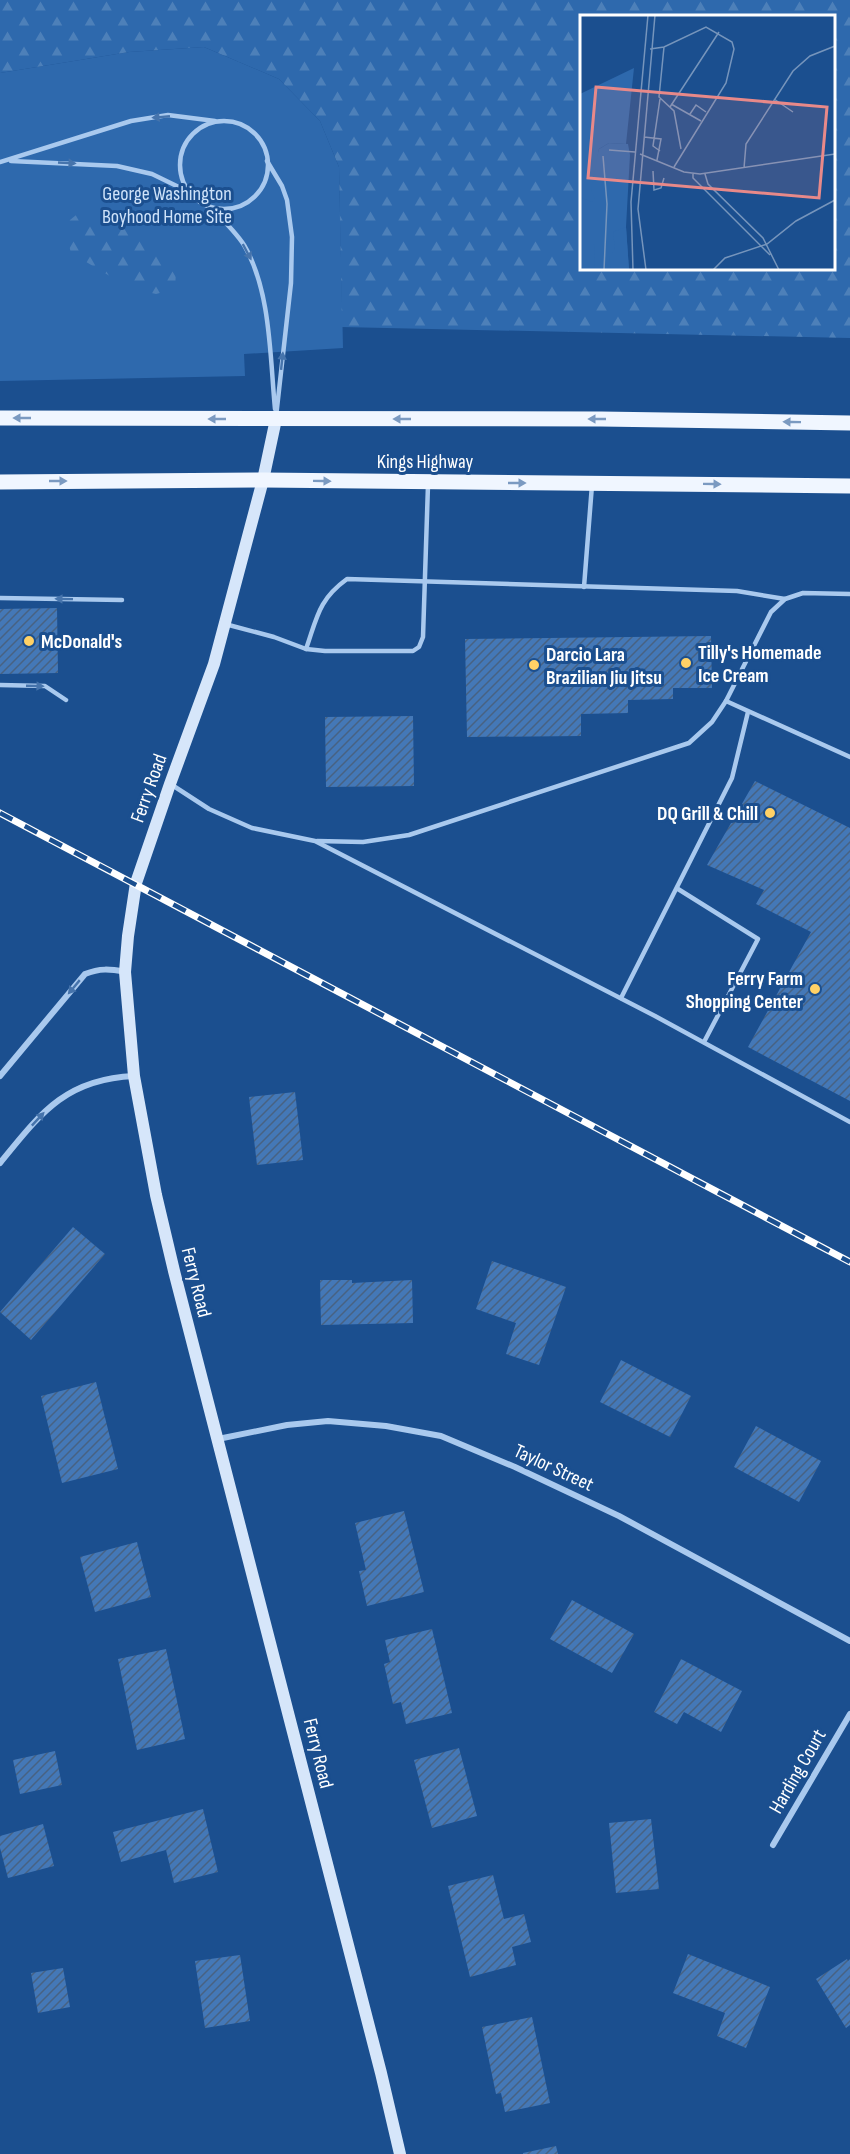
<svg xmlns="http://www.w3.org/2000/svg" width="850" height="2154" font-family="'Sofia Sans Condensed',sans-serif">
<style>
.green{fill:#2e69ad}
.forest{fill:url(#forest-firs);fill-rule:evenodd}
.building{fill:url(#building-hatch)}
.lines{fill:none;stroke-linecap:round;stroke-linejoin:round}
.lane{stroke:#a9c9ee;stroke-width:4.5}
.street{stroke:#a9c9ee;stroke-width:6}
.secondary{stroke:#d6e6fa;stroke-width:12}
.primary{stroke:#f0f6ff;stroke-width:15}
.rail-casing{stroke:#fff;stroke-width:7}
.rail{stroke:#1b4f8f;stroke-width:4.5;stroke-dasharray:14;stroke-linecap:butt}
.oneway{fill:#4674ac}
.oneway2{fill:#7b9ac1}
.poi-dot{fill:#ffd166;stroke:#1b4f8f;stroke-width:2}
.labels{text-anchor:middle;stroke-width:6;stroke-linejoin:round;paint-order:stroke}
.park-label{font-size:20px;fill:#cfe3fa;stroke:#1b4f8f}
.street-label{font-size:20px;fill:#fff;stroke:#1b4f8f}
.poi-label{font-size:20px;font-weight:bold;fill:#fff;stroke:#1b4f8f;text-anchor:start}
.inset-road{fill:none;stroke:#7695bc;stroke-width:1.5}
.view{fill:#e88989;fill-opacity:0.15;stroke:#e88989;stroke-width:3}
.inset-edge{fill:none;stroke:#fff;stroke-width:3}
</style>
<defs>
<pattern id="forest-firs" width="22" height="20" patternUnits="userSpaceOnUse" patternTransform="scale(1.5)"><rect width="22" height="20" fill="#2e69ad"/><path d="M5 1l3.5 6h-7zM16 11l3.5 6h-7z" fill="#4d80b9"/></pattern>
<pattern id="building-hatch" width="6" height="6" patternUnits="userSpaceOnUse" patternTransform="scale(1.5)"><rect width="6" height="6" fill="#4478b7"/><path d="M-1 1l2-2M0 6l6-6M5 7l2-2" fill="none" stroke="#486282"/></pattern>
</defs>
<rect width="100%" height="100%" fill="#1b4f8f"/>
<polygon class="green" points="204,47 279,79 320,121 339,167 343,348 244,354 245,376 0,381 0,73 129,52"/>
<g class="forest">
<path d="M0 0H850V338L342 327 339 167 320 121 279 79 204 47 129 52 0 73ZM834 16V268H582V16Z"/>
<polygon points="107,206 123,213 155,240 176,271 175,289 156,294 130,288 71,253 66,234 70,220 86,207"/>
</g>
<g class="building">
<polygon points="57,608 58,673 0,674 0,609"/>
<polygon points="711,636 712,688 673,688 673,699 628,700 628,713 581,714 581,736 467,737 465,639"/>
<polygon points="413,716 414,786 326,787 325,717"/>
<polygon points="755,781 850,828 850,1101 748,1047 811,932 756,904 764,890 707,865"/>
<polygon points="295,1092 303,1160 257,1165 249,1097"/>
<polygon points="73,1227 105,1254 31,1340 0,1312"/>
<polygon points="492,1261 566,1287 539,1365 506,1354 516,1323 476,1309"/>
<polygon points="320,1280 352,1280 352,1283 412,1280 413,1323 321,1325"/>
<polygon points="621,1360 691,1396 670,1437 600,1402"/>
<polygon points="96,1382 118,1469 62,1483 41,1396"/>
<polygon points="756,1426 821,1461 799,1502 734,1467"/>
<polygon points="404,1511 424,1592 367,1606 359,1571 366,1570 355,1523"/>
<polygon points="137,1542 151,1597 95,1612 80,1557"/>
<polygon points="572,1600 634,1634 612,1673 550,1639"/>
<polygon points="432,1629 452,1713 406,1724 401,1702 393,1704 384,1664 390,1662 385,1640"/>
<polygon points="166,1649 185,1739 137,1750 118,1659"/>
<polygon points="681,1659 742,1691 721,1732 684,1712 677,1724 654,1712"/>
<polygon points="459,1748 477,1816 432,1828 414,1760"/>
<polygon points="55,1751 62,1785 20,1794 13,1760"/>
<polygon points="203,1809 218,1872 174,1883 166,1850 121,1862 113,1832"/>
<polygon points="651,1819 659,1889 616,1893 609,1823"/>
<polygon points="43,1824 54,1866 8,1878 0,1848 0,1836"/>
<polygon points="493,1875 504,1919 524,1914 531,1942 512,1947 516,1965 470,1977 448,1886"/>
<polygon points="688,1954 770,1987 746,2048 717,2036 725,2013 673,1993"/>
<polygon points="240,1955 250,2021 205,2028 195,1961"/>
<polygon points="847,1959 848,1961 850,1959 850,2025 846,2028 816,1979"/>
<polygon points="63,1968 70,2007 38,2013 31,1973"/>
<polygon points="532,2017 550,2103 505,2112 501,2093 496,2094 482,2027"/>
<polygon points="556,2146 558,2154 523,2154 523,2153"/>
</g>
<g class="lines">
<g class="lane">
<circle cx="224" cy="165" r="44"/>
<polyline points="11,161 117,166 152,174 187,191"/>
<polyline points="267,161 282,186 287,200 292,237 291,283 276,417"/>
<polyline points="0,162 131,121 168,115 215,121"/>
<path d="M210 207C222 219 235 231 244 245 271 291 270 358 275 409"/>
<polyline points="584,587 592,485"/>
<polyline points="0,598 122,600"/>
<polyline points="225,624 274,637 306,649 325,651 413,651 419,647 423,637 428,485"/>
<path d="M306 649C317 618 318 600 347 579L737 591 785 599"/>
<polyline points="0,685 45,686 66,700"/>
<polyline points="726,701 850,757"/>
<polyline points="172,785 209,809 252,828 315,841 655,1016 850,1122"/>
<polyline points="317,841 363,842 409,835 689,743 712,722 726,701 771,612 785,599 803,593 850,594"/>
<polyline points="678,889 758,939 704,1042"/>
<polyline points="621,998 732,778 748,712"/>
</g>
<g class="street">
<path d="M0 1076 85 974C100 968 110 969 125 972"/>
<path d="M0 1163C40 1114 65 1079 134 1076"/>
<polyline points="218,1439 287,1425 328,1421 386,1426 441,1436 515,1467 619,1516 850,1641"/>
<polyline points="773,1845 850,1714"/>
</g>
<polyline class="secondary" points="276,419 263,480 214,664 170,784 136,883 128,936 125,972 134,1076 156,1195 174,1271 381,2073 400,2154"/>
<g class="primary">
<polyline points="0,418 601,419 850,423"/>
<polyline points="0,482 263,480 850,486"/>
</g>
<defs>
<polyline id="rail" points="0,813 850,1262"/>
</defs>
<use href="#rail" class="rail-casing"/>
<use href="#rail" class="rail"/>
</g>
<defs><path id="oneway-solid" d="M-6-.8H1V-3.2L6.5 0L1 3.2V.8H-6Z" transform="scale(1.5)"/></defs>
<g class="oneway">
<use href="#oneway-solid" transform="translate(161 117) rotate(175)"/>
<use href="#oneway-solid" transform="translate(67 163) rotate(3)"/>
<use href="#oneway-solid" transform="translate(247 252) rotate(62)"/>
<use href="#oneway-solid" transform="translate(282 361) rotate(-84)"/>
<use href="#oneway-solid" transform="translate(64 599) rotate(-179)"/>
<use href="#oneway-solid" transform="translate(35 686) rotate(2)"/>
<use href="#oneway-solid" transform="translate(74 987) rotate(130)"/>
<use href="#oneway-solid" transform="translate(38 1119) rotate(-47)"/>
</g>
<g class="oneway2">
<use href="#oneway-solid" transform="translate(22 418) rotate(-180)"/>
<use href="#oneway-solid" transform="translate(217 419) rotate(-180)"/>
<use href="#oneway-solid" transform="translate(402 419) rotate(180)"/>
<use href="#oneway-solid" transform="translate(597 419) rotate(-180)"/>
<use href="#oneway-solid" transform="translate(792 422) rotate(-179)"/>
<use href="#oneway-solid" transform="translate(58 481)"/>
<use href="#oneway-solid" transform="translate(322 481) rotate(1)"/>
<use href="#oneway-solid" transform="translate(517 483)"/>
<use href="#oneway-solid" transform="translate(712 484) rotate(1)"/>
</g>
<g class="poi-dot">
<circle cx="29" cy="641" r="6"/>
<circle cx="686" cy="663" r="6"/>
<circle cx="534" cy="665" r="6"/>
<circle cx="770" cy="813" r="6"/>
<circle cx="815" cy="989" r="6"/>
</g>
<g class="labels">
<g class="park-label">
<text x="167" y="200">George Washington<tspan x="167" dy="23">Boyhood Home Site</tspan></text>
</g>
<g class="street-label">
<text x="425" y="468">Kings Highway</text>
<text transform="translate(148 788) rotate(-70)" y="7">Ferry Road</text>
<text transform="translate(197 1282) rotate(76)" y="7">Ferry Road</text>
<text transform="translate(554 1467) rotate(25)" y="7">Taylor Street</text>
<text transform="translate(319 1753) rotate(76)" y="7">Ferry Road</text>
<text transform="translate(797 1771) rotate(-60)" y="7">Harding Court</text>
</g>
<g class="poi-label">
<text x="41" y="648">McDonald's</text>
<text x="698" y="659">Tilly's Homemade<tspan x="698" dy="23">Ice Cream</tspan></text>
<text x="546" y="661">Darcio Lara<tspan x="546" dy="23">Brazilian Jiu Jitsu</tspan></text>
<text x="758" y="820" text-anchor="end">DQ Grill &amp; Chill</text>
<text x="803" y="985" text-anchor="end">Ferry Farm<tspan x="803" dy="23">Shopping Center</tspan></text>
</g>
</g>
<g transform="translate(580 15)">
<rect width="255" height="255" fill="#1b4f8f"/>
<path d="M29 128 48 129 50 140 46 212 49 255H0V165L14 150 19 134Z" fill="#2e69ad"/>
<path d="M54 53 46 129 29 128 19 134 11 176 15 183 12 187 0 182V79ZM46 212 49 255H31L29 242 35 234 33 217ZM14 229 15 255H0V246Z" fill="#2e69ad"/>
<path class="inset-road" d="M84 32 79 82 94 96 101 134M70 34 84 32 126 12 152 27 154 34 146 68 94 152M80 84 73 131 80 136M194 84 213 97M91 89 121 106M90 92 139 17M110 99 116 90 126 97M64 122 81 124 77 145M29 135 55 137M60 139 104 157 120 159 255 139M23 141 27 189 24 255M164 153 166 129 213 56 230 41 255 31M73 156 74 175 81 173 84 163M113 159V163L190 240M125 159 128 169 183 223 199 255M53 255 51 187 68 0M66 255 58 194 75 0M133 255 145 243 187 229 216 206 255 185"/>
<path class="view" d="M16 72 247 92 239 183 8 163Z"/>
<rect width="255" height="255" class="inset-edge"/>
</g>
</svg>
